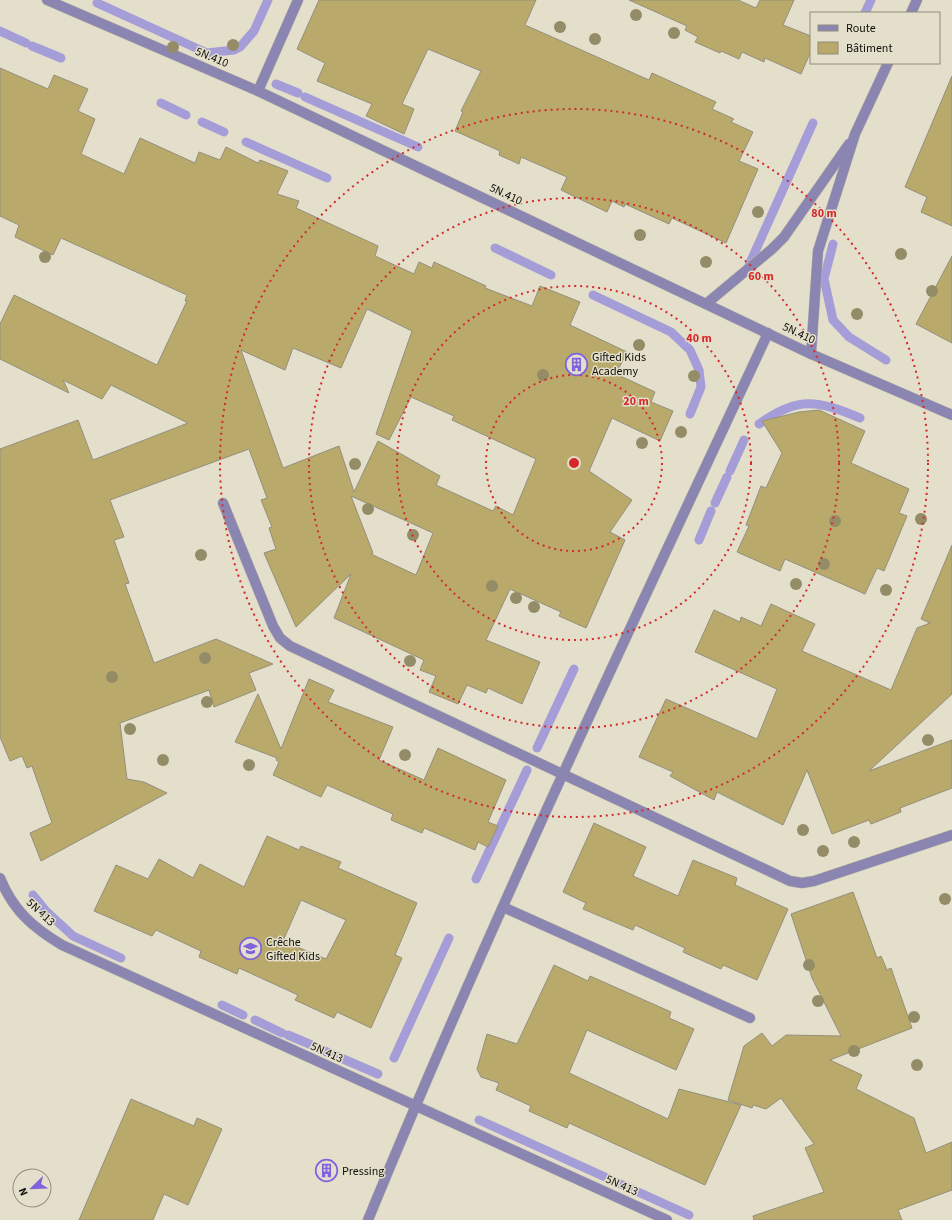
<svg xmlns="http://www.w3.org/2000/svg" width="952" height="1220" font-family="'Source Sans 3',sans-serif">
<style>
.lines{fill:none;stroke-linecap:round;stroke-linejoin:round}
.stream{stroke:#a59dd7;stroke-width:9}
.building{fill:#b9aa6b;stroke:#938f7c;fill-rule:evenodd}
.minor-casing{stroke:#bebaa8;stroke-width:11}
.tertiary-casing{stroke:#bebaa8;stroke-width:11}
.minor{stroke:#8b86b1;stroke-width:10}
.tertiary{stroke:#8b86b1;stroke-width:10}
.tree{fill:#948c67}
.ring{fill:none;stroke:#d62828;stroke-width:2;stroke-dasharray:2 4}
.labels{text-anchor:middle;stroke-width:3;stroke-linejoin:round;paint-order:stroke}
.street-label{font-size:12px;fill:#110f09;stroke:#e4dfcb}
.poi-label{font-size:12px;fill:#110f09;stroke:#e4dfcb;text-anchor:start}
.centre{fill:#d62828;stroke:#e4dfcb;stroke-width:2}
.ring-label{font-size:12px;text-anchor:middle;font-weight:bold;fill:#d62828;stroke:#e4dfcb;stroke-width:3;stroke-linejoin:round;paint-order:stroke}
</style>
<rect width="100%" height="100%" fill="#e4dfcb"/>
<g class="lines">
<g class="stream">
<polyline points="97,3 207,53 234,50 240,47 254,31 268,0"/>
<polyline points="865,13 871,0"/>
<polyline points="0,31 26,43"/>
<polyline points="32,46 61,58"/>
<polyline points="276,84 298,93"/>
<polyline points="305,97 418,147"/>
<polyline points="161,103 186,115"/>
<polyline points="202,122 224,132"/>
<polyline points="246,142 327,178"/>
<polyline points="833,244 824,279 833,320 849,337 886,360"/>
<polyline points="495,248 551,275"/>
<polyline points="749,265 813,123"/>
<polyline points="593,295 671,332 690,350 699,370 701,387 690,414"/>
<path d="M759 424C798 396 817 400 860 418"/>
<polyline points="730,471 744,440"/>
<polyline points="715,503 727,477"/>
<polyline points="699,540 711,511"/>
<polyline points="537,748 574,669"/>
<polyline points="476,879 527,770"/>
<polyline points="33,895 46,911 73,936 121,958"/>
<polyline points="222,1005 243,1015"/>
<polyline points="255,1020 282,1033"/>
<polyline points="288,1035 314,1046"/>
<polyline points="320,1049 378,1074"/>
<polyline points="394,1058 449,938"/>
<polyline points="479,1120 689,1215"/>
</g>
</g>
<g class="building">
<polygon points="319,0 536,0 525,25 649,80 652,73 716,102 712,109 734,119 731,122 753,132 739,161 758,169 726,243 672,218 669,224 625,204 624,207 612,201 607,212 561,190 567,177 521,157 519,164 499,155 500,151 455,131 463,112 461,111 481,71 428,49 402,104 414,109 404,134 366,116 372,104 317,81 325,63 297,49"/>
<polygon points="629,0 738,0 756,8 760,0 794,0 783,25 811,36 811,51 801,74 765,58 764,62 742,52 739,59 721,51 720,53 695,42 698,37 685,30 687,26"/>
<path d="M0 68 48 89 54 75 88 89 78 111 95 119 81 154 124 174 140 138 195 163 199 152 220 160 226 147 258 163 260 160 288 171 277 194 299 201 296 208 378 246 375 256 414 274 419 262 432 268 434 262 486 286 485 288 532 306 540 286 580 302 570 325 627 352 616 374 655 392 651 402 673 411 660 441 612 418 589 471 632 500 610 532 625 540 586 628 559 616 561 612 510 589 486 640 540 662 522 704 488 688 486 693 467 685 458 704 429 692 436 676 420 670 424 660 334 618 351 574 296 627 264 553 276 549 269 528 272 527 261 500 267 498 249 449 110 500 124 537 114 540 129 583 125 584 154 663 216 639 273 664 249 673 256 690 214 707 209 690 120 723 127 779 144 782 167 793 41 861 30 833 52 823 32 766 27 768 22 756 10 761 0 737V449L78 420 93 460 188 423 111 385 102 399 63 380 69 393 0 359V324L14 295 157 365 187 301H185L187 295 61 238 53 255 15 237 19 225 0 216ZM367 309 412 331 376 434 389 440 411 397 454 416 452 420 536 459 513 515 496 506 493 511 436 485 440 476 378 441 354 492 339 446 283 468 241 350 285 370 293 348 341 368ZM351 496 433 533 416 575 371 554 373 553Z"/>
<polygon points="952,76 952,226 921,212 927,197 905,187"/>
<polygon points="952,256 952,343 916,324"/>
<polygon points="819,410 865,431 851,463 909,489 899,513 907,516 884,571 877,568 865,594 785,559 780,571 737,552 749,526 746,525 761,486 766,488 782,453 762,421 799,412"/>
<polygon points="952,545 952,694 869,771 952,740 952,788 900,808 901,812 871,824 869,820 832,834 807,770 783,825 717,792 714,800 670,776 673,772 639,757 666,699 757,739 777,689 695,652 714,610 740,622 741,617 761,626 771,604 815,624 802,651 891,690 917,628 930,623 921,619"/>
<polygon points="309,679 334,690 328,702 393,727 379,760 424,780 438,748 506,780 488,822 498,826 488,847 478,842 475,850 424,828 422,833 391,820 393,814 327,785 321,797 273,775 279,762 276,760 277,758 235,742 258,694 281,749"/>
<polygon points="594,823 646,847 633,876 678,896 693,860 737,878 735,885 788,909 757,980 723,965 721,969 683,952 685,948 635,925 633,930 583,909 586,903 563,892"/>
<path d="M267 836 299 850 301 846 341 862 338 868 417 903 395 955 402 958 371 1028 337 1012 334 1018 295 1000 298 995 239 968 237 974 199 957 201 951 156 930 152 936 94 911 116 865 148 879 159 859 193 878 200 864 244 887ZM301 900 346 920 326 959 283 941Z"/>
<polygon points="853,892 877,958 881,956 887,970 891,968 912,1028 830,1060 862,1075 856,1089 914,1118 926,1153 952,1142 952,1190 898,1210 902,1220 754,1220 753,1216 824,1192 805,1148 814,1144 781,1098 766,1109 753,1105 752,1108 728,1100 744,1046 762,1033 772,1046 786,1035 841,1036 812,978 791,914"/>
<polygon points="554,965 588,981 590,976 671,1012 669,1018 694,1029 676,1070 587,1030 569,1073 668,1119 679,1089 741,1105 705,1185 569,1123 567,1128 529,1111 531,1106 496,1090 499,1083 481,1077 477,1069 487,1034 517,1044"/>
<polygon points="131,1099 194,1126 197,1118 222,1129 188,1205 164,1194 153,1220 79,1220"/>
</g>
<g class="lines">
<defs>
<g id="minor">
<polyline points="258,91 298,0"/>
<polyline points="223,503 273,626 280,638 290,646 790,881 802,883 814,881 952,835"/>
<path d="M0 878C13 910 32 927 62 945L667 1220"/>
<polyline points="503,907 750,1018"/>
<path d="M368 1220C491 920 631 627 768 333"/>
</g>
<g id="tertiary">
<polyline points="47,0 258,91 811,354 952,415"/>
<polyline points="911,13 917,0"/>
<polyline points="706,304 772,249 784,237 849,144"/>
<polyline points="811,354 818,251 855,134 888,63"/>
</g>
</defs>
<use href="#minor" class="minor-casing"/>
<use href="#tertiary" class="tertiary-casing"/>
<use href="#minor" class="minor"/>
<use href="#tertiary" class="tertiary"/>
</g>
<g class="tree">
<circle cx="636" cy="15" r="6"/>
<circle cx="560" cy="27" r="6"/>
<circle cx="674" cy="33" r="6"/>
<circle cx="595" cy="39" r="6"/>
<circle cx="233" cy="45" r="6"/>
<circle cx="173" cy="47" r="6"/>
<circle cx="758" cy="212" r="6"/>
<circle cx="640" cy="235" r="6"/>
<circle cx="901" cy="254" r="6"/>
<circle cx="45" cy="257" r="6"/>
<circle cx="706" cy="262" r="6"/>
<circle cx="932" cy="291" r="6"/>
<circle cx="857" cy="314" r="6"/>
<circle cx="639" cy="345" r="6"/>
<circle cx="543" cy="375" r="6"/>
<circle cx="694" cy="376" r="6"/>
<circle cx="681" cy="432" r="6"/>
<circle cx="642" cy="443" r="6"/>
<circle cx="355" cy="464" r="6"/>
<circle cx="368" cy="509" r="6"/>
<circle cx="921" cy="519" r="6"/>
<circle cx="835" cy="521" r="6"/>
<circle cx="413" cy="535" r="6"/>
<circle cx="201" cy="555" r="6"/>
<circle cx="824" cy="564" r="6"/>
<circle cx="796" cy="584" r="6"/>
<circle cx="492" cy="586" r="6"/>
<circle cx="886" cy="590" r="6"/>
<circle cx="516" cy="598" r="6"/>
<circle cx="534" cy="607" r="6"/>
<circle cx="205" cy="658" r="6"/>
<circle cx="410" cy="661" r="6"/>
<circle cx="112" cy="677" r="6"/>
<circle cx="207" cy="702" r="6"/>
<circle cx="130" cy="729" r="6"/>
<circle cx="928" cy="740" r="6"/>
<circle cx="405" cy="755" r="6"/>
<circle cx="163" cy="760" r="6"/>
<circle cx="249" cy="765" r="6"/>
<circle cx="803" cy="830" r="6"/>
<circle cx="854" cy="842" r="6"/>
<circle cx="823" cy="851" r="6"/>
<circle cx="945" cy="899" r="6"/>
<circle cx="809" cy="965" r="6"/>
<circle cx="818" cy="1001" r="6"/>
<circle cx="914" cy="1017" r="6"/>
<circle cx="854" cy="1051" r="6"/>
<circle cx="917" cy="1065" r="6"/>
</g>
<g class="ring">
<circle cx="574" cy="463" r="88"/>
<circle cx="574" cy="463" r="177"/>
<circle cx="574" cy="463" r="265"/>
<circle cx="574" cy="463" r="354"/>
</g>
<defs>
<symbol id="building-ring" viewBox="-11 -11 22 22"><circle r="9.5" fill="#e4dfcb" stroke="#7f63de" stroke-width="1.5"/><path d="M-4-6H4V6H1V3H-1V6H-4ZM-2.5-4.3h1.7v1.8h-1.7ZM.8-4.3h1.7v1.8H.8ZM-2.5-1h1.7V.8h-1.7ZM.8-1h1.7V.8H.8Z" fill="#7f63de"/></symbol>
<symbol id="school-ring" viewBox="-11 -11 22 22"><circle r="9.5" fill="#e4dfcb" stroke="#7f63de" stroke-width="1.5"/><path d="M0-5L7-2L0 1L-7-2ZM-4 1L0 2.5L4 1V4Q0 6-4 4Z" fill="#7f63de"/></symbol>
</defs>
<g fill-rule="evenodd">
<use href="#building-ring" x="564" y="352" width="25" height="25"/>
<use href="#school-ring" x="238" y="936" width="25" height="25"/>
<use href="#building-ring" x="314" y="1158" width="25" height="25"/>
</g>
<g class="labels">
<g class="street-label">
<text transform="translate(212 57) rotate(23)" y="4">5N.410</text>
<text transform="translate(506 194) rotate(25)" y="4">5N.410</text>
<text transform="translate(799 333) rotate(25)" y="4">5N.410</text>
<text transform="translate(41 912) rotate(43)" y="4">5N 413</text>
<text transform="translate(327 1052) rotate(24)" y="4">5N 413</text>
<text transform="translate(622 1185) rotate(24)" y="4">5N 413</text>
</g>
<g class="poi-label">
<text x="592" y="361">Gifted Kids<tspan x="592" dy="14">Academy</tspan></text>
<text x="266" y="946">Crêche<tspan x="266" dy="14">Gifted Kids</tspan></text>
<text x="342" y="1175">Pressing</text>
</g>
</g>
<circle cx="574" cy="463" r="6" class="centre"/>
<g class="ring-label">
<text x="824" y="217">80 m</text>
<text x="761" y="280">60 m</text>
<text x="699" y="342">40 m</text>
<text x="636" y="405">20 m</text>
</g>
<rect x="810" y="12" width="130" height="52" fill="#e4dfcb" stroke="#908c7d"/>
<rect x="818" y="25" width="20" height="6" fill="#8b86b1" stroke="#908c7d"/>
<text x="846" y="32" font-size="12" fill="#110f09">Route</text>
<rect x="818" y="42" width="20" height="12" fill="#b9aa6b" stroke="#908c7d"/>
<text x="846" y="52" font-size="12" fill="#110f09">Bâtiment</text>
<g transform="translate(32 1188) rotate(247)"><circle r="19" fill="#e4dfcb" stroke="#908c7d"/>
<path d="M0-3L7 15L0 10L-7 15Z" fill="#7f63de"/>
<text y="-6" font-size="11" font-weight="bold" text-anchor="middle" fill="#110f09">N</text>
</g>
</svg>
